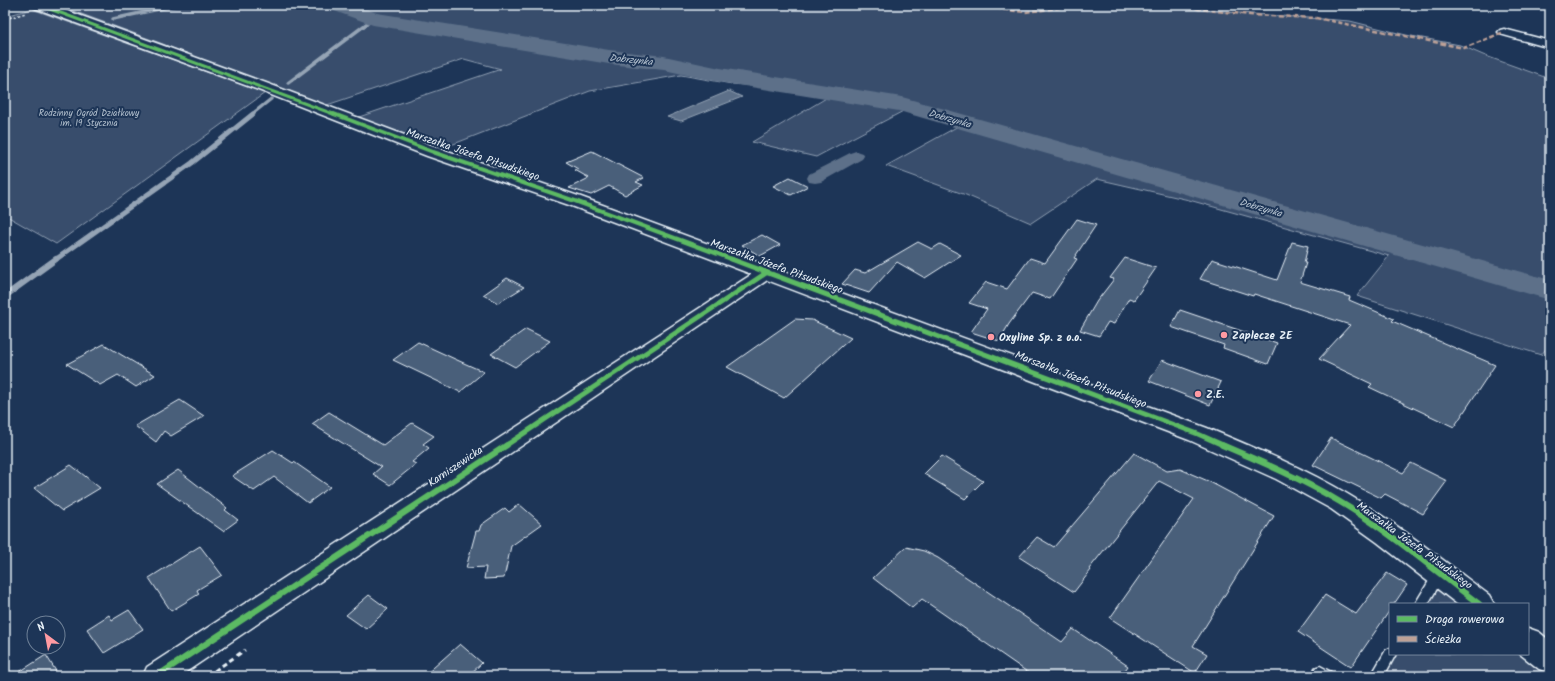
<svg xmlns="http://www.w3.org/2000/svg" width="1555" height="681" font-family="Kalam,sans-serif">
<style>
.green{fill:#374d6c;stroke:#909fb2}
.water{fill:#5d7089;stroke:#95a4b5}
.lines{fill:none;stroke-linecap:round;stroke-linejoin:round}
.stream-far2{stroke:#95a4b5;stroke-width:3.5}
.stream-far1{stroke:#95a4b5;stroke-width:5}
.stream{stroke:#95a4b5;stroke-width:6}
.canal{fill:#5d7089;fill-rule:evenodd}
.river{fill:#5d7089;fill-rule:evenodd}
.building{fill:#495e7a;stroke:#e8f1f8}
.lane-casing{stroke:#e8f1f8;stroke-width:3}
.street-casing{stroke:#e8f1f8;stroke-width:3}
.secondary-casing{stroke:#e8f1f8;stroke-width:3}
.path-far1{stroke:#e8f1f8;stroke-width:1.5;stroke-dasharray:2.5 2;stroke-linecap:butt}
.path{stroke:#e8f1f8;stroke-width:3;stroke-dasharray:5 4;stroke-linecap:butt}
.lane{fill:#1d3557;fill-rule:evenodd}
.street{fill:#1d3557;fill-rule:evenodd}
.secondary{fill:#1d3557;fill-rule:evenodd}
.quiet{stroke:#bda197;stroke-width:2.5;stroke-dasharray:5 2.5;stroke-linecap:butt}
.cycleway-far3-casing{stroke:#1d3557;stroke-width:4.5}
.cycleway-far2-casing{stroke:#1d3557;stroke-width:6}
.cycleway-far1-casing{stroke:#1d3557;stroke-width:8}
.cycleway-casing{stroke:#1d3557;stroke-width:9}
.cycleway-far3{stroke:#5cba63;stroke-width:3}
.cycleway-far2{stroke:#5cba63;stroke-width:4}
.cycleway-far1{stroke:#5cba63;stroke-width:5}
.cycleway{stroke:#5cba63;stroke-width:6}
.poi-dot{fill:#ff9aa2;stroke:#1d3557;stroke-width:1.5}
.labels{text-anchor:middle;stroke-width:4;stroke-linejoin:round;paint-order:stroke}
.far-park-label{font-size:9px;fill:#b3c0ce;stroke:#1d3557}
.far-water-label{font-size:10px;font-style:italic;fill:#b7c4d1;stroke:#1d3557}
.street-label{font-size:11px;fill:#e8f1f8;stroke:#1d3557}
.poi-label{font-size:11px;font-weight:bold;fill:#e8f1f8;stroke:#1d3557;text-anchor:start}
</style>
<rect width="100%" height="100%" fill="#1d3557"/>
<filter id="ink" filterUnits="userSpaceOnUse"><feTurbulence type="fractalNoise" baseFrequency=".025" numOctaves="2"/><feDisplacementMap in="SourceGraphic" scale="8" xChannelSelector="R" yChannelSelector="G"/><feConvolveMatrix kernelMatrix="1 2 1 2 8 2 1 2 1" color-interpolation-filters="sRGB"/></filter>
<g filter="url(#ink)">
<g class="green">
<polygon points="57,5 946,5 964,9 973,5 1179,5 1198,10 1350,21 1406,35 1460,45 1483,55 1550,79 1550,344 1541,355 1357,296 1389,256 1189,200 1097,179 1031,223 966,195 886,166 962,124 909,108 816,157 752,142 828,97 776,88 732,84 681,75 590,91 433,152 350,120 501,69 464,59 318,108 261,86 163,44"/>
<polygon points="32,9 265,93 56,244 5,215 5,16"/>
<polygon points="1439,573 1479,604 1421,604"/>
<polygon points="1390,654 1528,654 1550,659 1550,676 1377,676"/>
</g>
<polygon class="water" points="729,91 742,97 681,121 667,117"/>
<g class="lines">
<g class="stream-far2">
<polyline points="28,5 70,21"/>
<polyline points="113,19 177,5"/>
<polyline points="288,83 373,19"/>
<polyline points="251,115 271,99"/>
</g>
<polyline class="stream-far1" points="55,260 192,163 253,114"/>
<polyline class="stream" points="5,296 56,259"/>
<polygon class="canal" points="856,151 862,153 864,156 862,159 821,182 815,183 809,182 807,178 809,174 850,153"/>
<polygon class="river" points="326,5 355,5 377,13 609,50 664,56 720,68 902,97 1550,280 1550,300 899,111 720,82 664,70 609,64 373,25 329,9"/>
</g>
<g class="building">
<polygon points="592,151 644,178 636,182 643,185 625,195 609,186 591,195 569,188 589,178 575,170 578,169 566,162"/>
<polygon points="790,177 808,186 791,195 773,186"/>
<polygon points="1077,219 1096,225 1074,258 1077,259 1050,299 1032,293 1009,324 999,341 971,332 987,309 969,303 986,282 1007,289 1030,258 1045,263"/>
<polygon points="762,235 780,245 760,256 742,245"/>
<polygon points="918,242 932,249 940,244 961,255 925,278 897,262 869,293 842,284 855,270 865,273"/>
<polygon points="1292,242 1308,246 1304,263 1306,263 1300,282 1350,297 1349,300 1394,319 1392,321 1495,365 1454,427 1369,387 1372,384 1319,359 1350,325 1254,294 1253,296 1200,279 1212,259 1277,280"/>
<polygon points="1125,258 1156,268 1134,300 1129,298 1114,324 1108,322 1099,336 1080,330 1097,301 1114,279 1110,278"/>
<polygon points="507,278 524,287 498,303 483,295"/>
<polygon points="1180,310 1277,343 1268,364 1223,348 1224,345 1171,327"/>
<polygon points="795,319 812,320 851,338 784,398 727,367"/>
<polygon points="526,329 550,341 515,367 491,354"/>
<polygon points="418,342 457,360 484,372 460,392 393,360"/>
<polygon points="104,344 115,351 155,375 136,387 118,375 100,385 67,364"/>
<polygon points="1162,360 1221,382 1210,405 1149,381"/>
<polygon points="180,400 204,416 171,436 164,431 156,442 135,426"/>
<polygon points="329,412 383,445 412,423 434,436 423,444 429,448 412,462 416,464 390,485 373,474 381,467 312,424"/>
<polygon points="1331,438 1403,473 1411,463 1447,481 1423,514 1385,494 1381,498 1313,465"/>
<polygon points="273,450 293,463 294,462 330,487 308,503 274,477 254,491 232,476"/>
<polygon points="1134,453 1167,471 1180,469 1208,481 1274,516 1193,646 1207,654 1195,673 1110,618 1194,499 1159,481 1089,569 1091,570 1074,592 1019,557 1037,537 1054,547"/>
<polygon points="942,456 983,481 965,499 924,474"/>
<polygon points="71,465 100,488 62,511 34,488"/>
<polygon points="178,470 227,508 225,510 238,520 223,531 157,484"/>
<polygon points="519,504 542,524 511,546 504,578 484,579 486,567 466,568 476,531 479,531 481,525 505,508 509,512"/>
<polygon points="200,546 222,575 197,590 199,594 171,611 149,578"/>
<polygon points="906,547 924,551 938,558 1062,642 1073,629 1128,666 1121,676 1033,676 922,599 912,608 873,578"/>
<polygon points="1387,573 1407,585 1394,604 1390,604 1390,610 1351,667 1298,632 1325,595 1356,614"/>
<polygon points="369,595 388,609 366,629 346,615"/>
<polygon points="129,610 143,629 104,653 87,629 109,615 112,620"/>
<polygon points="460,644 482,663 468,676 424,676"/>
<polygon points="46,655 59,676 13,676"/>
</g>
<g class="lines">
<defs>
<g id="lane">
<polygon points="1439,570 1443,571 1445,575 1428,604 1415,604 1435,571"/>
<polygon points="1390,648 1390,654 1396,654 1384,676 1371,676 1386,650"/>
<polygon points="1320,666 1331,672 1332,676 1315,676 1314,672 1315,668"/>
</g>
<g id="street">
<polygon points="1504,29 1550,41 1550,48 1500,34 1498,32 1500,30"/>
<polygon points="766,268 772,269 775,273 772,277 180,676 143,676 147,667 760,269"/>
</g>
<g id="secondary">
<path d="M33 5H51L266 83 439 148 581 197 1207 428C1255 448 1304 468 1349 495 1398 524 1444 561 1489 595L1494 604H1457L1377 542 1331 509 1276 479 1189 440 569 205 427 156 256 89 35 8Z"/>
<polygon points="1528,628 1539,632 1550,641 1550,673 1539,669 1520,654 1528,654"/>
</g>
</defs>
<use href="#lane" class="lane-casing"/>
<use href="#street" class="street-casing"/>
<use href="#secondary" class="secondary-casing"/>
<polyline class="path-far1" points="5,19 26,13"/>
<polyline class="path" points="207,676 245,650"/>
<use href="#lane" class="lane"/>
<use href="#street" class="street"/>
<use href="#secondary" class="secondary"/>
<g class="quiet">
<polyline points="966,5 1025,12 1084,5"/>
<polyline points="1166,5 1250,15 1316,18 1464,48 1504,32"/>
</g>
<defs>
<polyline id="cycleway-far3" points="39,5 336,115"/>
<polyline id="cycleway-far2" points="334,114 433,152 575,201 734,260"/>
<g id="cycleway-far1">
<polyline points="731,259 1198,434 1225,446"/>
<polyline points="505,446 766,273"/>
</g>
<g id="cycleway">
<path d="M1222 445C1262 462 1302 479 1340 502 1389 531 1433 569 1479 604"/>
<polyline points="157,676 507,445"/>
</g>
</defs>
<use href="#cycleway-far3" class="cycleway-far3-casing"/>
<use href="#cycleway-far2" class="cycleway-far2-casing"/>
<use href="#cycleway-far1" class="cycleway-far1-casing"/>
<use href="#cycleway" class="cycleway-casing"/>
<use href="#cycleway-far3" class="cycleway-far3"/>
<use href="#cycleway-far2" class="cycleway-far2"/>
<use href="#cycleway-far1" class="cycleway-far1"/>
<use href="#cycleway" class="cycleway"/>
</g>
</g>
<g class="poi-dot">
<circle cx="1224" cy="335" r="4"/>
<circle cx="991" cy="337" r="4"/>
<circle cx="1198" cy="394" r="4"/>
</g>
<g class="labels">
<g class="far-park-label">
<text x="89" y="116">Rodzinny Ogród Działkowy<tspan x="89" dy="10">im. 19 Stycznia</tspan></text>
</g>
<g class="far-water-label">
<text transform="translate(631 59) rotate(6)" y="4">Dobrzynka</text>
<text transform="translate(950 118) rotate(16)" y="4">Dobrzynka</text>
<text transform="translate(1261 207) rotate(16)" y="4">Dobrzynka</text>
</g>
<g class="street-label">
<text transform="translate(473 154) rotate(19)" y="4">Marszałka Józefa Piłsudskiego</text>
<text transform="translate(777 266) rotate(20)" y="4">Marszałka Józefa Piłsudskiego</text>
<text transform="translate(1081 379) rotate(21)" y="4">Marszałka Józefa Piłsudskiego</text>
<text transform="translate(455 466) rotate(-34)" y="4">Karniszewicka</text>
<text transform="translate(1415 545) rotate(36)" y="4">Marszałka Józefa Piłsudskiego</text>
</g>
<g class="poi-label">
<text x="1232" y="339">Zaplecze ZE</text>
<text x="999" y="341">Oxyline Sp. z o.o.</text>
<text x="1206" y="398">Z.E.</text>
</g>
</g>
<rect width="1555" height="681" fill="none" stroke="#1d3557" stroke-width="20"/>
<rect x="10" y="10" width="1535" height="661" fill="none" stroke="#e8f1f8" stroke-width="1.5" filter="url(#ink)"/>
<rect x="1389" y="603" width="140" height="52" fill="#1d3557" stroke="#6e8097"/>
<rect x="1397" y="616" width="20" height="6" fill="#5cba63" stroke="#6e8097"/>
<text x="1425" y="623" font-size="12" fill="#e8f1f8">Droga rowerowa</text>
<rect x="1397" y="636" width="20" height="6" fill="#bda197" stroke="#6e8097"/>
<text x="1425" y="643" font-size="12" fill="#e8f1f8">Ścieżka</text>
<g transform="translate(46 635) rotate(328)"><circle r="19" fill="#1d3557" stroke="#6e8097"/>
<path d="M0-3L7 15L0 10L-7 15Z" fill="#ff9aa2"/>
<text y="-6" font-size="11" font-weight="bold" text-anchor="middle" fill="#e8f1f8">N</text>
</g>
</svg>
